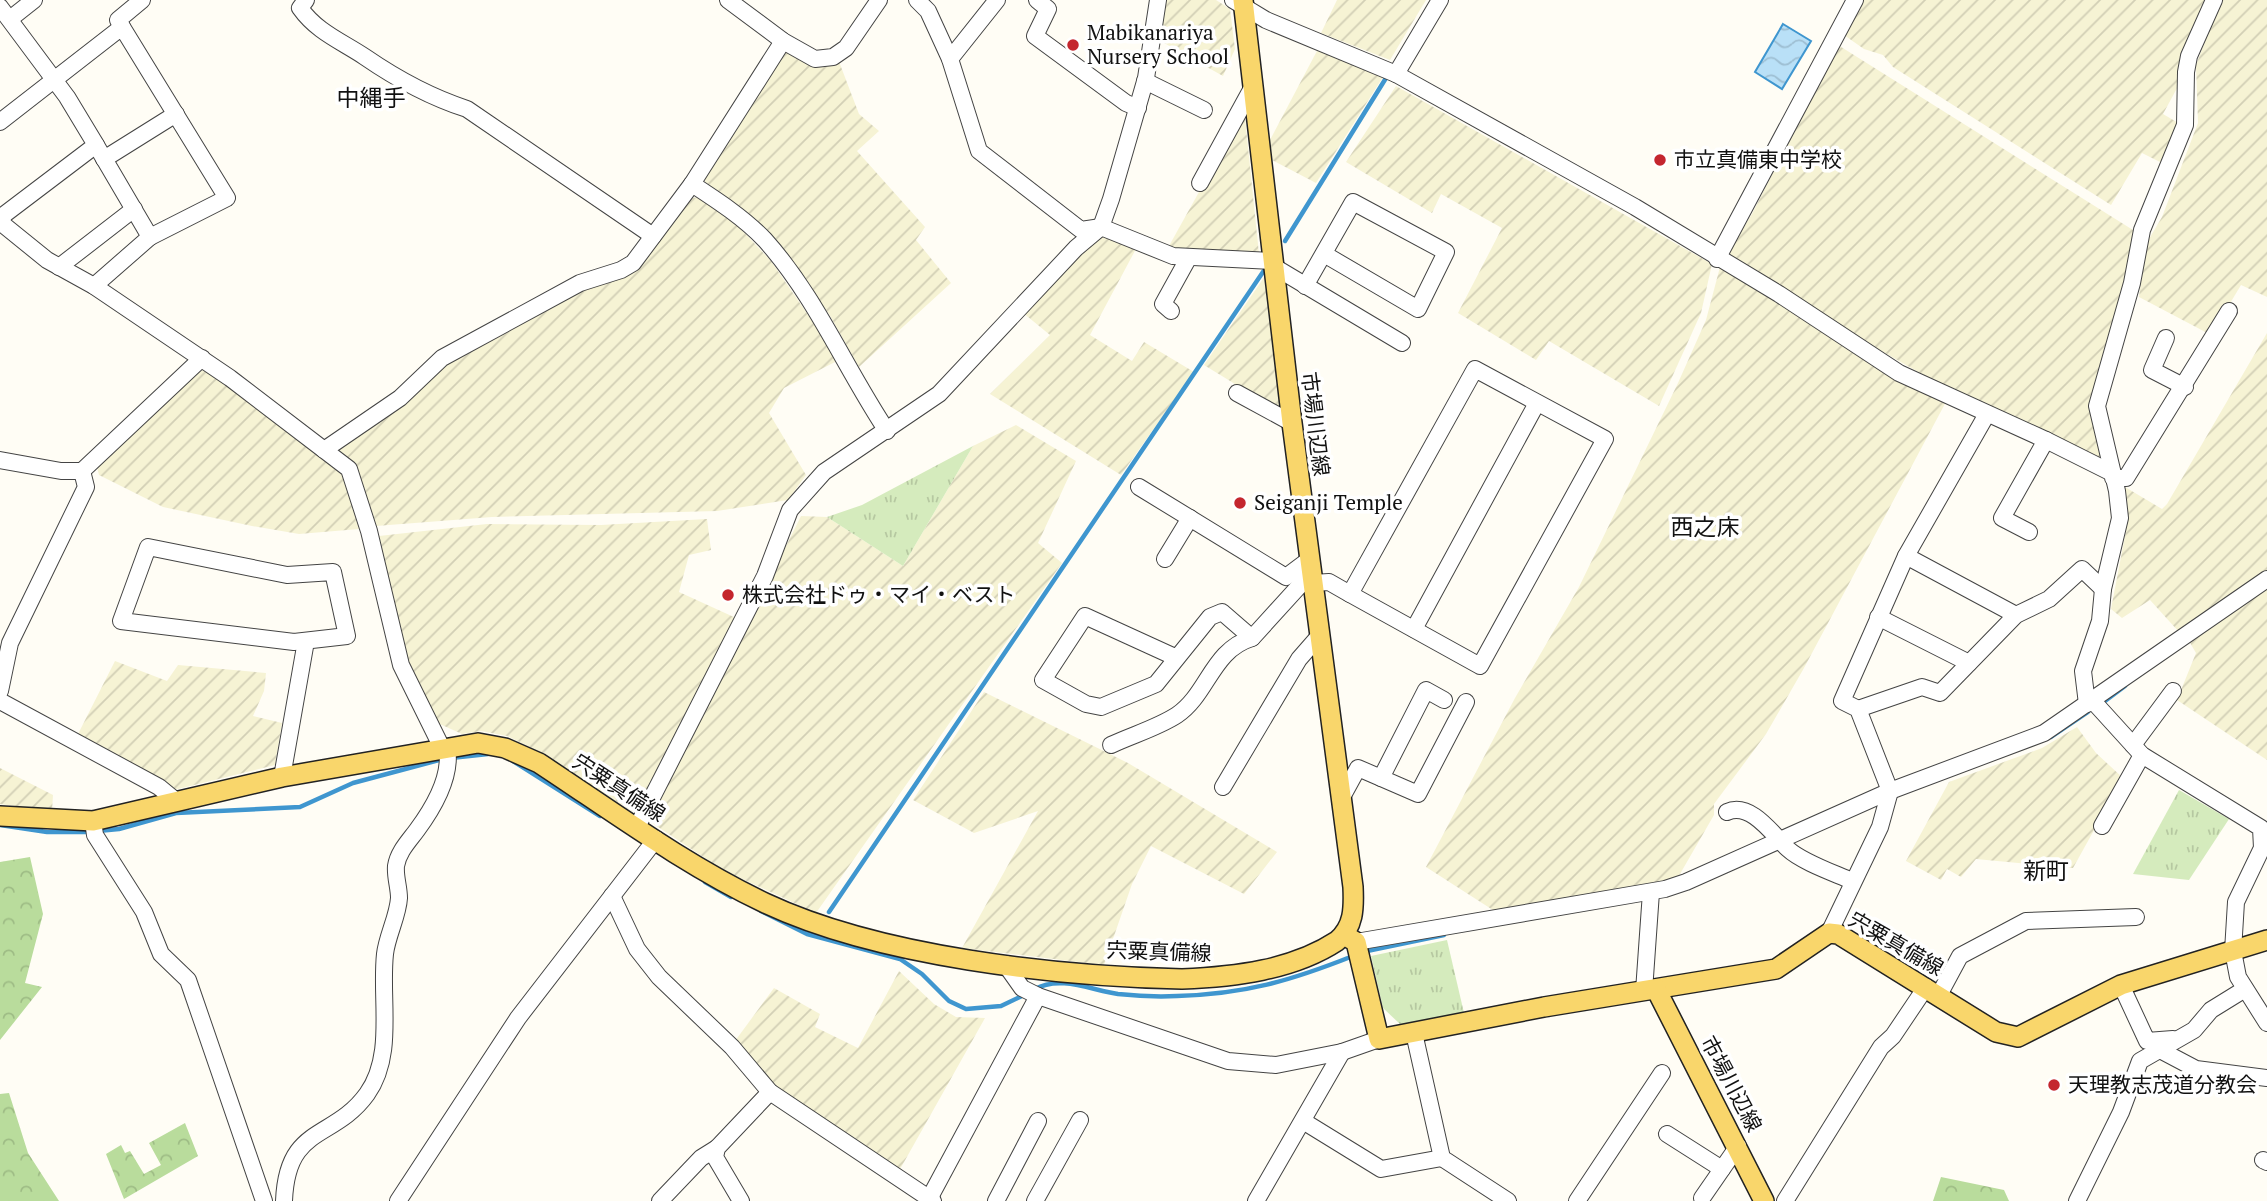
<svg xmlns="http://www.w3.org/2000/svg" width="2267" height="1201" font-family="'PT Serif','Noto Sans JP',serif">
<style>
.farmland{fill:url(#farmland-furrows)}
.grass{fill:url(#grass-tufts)}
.forest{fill:url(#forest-crowns)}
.water{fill:url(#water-waves);stroke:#3f96cf;stroke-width:2}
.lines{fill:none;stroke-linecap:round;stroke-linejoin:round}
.stream{stroke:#3f96cf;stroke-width:4.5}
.minor-casing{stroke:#444;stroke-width:18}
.major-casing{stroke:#222;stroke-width:22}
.minor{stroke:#fff;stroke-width:16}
.major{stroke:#f9d66b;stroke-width:19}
.poi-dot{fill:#c4262e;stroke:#fff;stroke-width:2.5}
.labels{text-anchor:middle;stroke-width:7;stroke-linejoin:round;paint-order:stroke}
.poi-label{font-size:21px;fill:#111;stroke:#fff;text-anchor:start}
.street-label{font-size:21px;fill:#111;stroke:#fff}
.neighbourhood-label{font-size:23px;fill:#111;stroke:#fff}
</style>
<defs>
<pattern id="farmland-furrows" width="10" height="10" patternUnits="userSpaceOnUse" patternTransform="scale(1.75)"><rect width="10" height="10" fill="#f6f3d4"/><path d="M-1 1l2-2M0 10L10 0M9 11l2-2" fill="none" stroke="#d2cfb5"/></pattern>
<pattern id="grass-tufts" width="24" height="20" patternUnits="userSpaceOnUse" patternTransform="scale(1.75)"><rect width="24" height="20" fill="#d5ebbd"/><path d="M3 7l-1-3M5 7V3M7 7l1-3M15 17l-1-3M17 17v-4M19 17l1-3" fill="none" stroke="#b6c8a1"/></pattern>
<pattern id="forest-crowns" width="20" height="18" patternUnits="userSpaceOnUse" patternTransform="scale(1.75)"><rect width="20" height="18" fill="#b9dc9c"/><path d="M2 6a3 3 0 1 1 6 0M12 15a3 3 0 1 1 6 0" fill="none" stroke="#9ebc85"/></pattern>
<pattern id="water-waves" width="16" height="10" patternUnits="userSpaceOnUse" patternTransform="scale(1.75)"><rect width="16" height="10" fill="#b9e0f7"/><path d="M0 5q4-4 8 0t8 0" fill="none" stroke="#9ebfd3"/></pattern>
</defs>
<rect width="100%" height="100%" fill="#fffdf5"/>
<g class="farmland">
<polygon points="1163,0 1216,0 1230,9 1235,49 1223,76 1157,39"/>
<polygon points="1337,0 1426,0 1390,60 1321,33"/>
<polygon points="1863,0 2209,0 2182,79 2163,114 2180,124 2166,165 2142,153 2111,205 1893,67 1883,55 1864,49 1844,35"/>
<polygon points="2221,0 2267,0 2267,297 2241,285 2211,335 2139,297 2146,244 2162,217 2198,123 2196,65"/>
<polygon points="1838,45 2133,230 2134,242 2104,375 2104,461 1962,397 1850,333 1726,255 1752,214"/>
<polygon points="1318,49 1383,77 1316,183 1272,160 1269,142"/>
<polygon points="784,50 838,59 859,114 879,131 857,151 925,227 916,240 951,283 859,367 829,314 769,234 705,185 705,175"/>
<polygon points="1396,86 1712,264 1701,313 1659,406 1549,341 1536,360 1458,313 1502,228 1441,194 1432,213 1346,162"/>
<polygon points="1245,118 1259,254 1186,252 1169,246 1239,120"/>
<polygon points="701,197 737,225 771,261 839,360 784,388 769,413 806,475 788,500 717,511 492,517 376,526 356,464 336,451 413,396 441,368 581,291 630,274 691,198"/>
<polygon points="1101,234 1137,247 1090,335 1132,361 1144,342 1194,372 1121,475 990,394 1050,335 1022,312 1080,251"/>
<polygon points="1720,267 1947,400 1804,668 1766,734 1714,804 1714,815 1680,874 1671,881 1496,912 1426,867 1515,698 1579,587 1678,383 1706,320"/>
<polygon points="1267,273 1282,413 1204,365"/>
<polygon points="2267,333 2267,575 2179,632 2150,600 2122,618 2111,609 2126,531 2125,487 2162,509 2167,504"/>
<polygon points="204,370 220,378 344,473 359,529 299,534 252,526 163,507 99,475 97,467 193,374"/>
<polygon points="1016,425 1076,461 1038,543 1062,563 816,913 723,870 649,821 801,516 827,517 903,566 973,446"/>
<polygon points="707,519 711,550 689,555 679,592 736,618 638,815 532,748 507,736 481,731 462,734 433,721 407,661 379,536 487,524 601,525"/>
<polygon points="2267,589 2267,760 2177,700 2196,653 2189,641"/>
<polygon points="115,661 167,681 178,665 266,673 264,691 253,716 282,723 275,765 174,790 76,738"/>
<polygon points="984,692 1128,763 1277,852 1244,894 1151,846 1132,884 1104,965 962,948 1038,811 974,833 913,800"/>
<polygon points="2077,727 2096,753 2123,778 2073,868 1976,859 1961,877 1947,869 1941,880 1906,861 1949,782 2042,748"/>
<polygon points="0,768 53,795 52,811 0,804"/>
<polygon points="899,971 934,1004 956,1017 985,1018 899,1171 775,1090 735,1041 774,988 820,1014 815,1027 858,1048"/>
</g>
<g class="grass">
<polygon points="973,446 903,566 827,517 862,505"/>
<polygon points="2179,790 2229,819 2189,880 2133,874"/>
<polygon points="1447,940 1464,1013 1401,1025 1383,1008 1371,956"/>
</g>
<g class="forest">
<polygon points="30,857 43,914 25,983 42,987 0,1040 0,862"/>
<polygon points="9,1093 28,1153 59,1201 0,1201 0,1094"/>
<polygon points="185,1123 198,1156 124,1199 106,1154 121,1145 125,1153 130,1151 144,1174 161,1165 149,1143"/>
<polygon points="1941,1177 2004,1190 2009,1201 1933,1201"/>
</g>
<polygon class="water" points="1783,24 1811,41 1782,89 1755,72"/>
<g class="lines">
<g class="stream">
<polyline points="1285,241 1386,78"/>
<polyline points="2101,704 2125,686"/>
<polyline points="2051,737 2088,712"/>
<polyline points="451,758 488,754"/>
<polyline points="513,761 600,816"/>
<polyline points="0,825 47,832 90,832"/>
<polyline points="98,831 119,829 176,813 300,807 353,783 443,759"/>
<polyline points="705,882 731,897"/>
<polyline points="761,911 807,934 900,959 922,974 949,1001 966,1009 1001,1006 1024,995"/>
<polyline points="829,912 1265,269"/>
<polyline points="1367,951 1444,935"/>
<path d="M1035 989C1060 975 1091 990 1118 994 1137 996 1157 997 1177 996 1245 994 1290 981 1353 956"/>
</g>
<defs>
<g id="minor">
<path d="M306 0 300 8C317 32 341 41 365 57 397 79 430 97 467 109L653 236"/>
<polyline points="728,0 783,41 815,59 833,57 846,48 879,0"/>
<polyline points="917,0 928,11 950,59 979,151 1081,230 1101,227 1173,256 1273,261"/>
<polyline points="1037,0 1048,9 1035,36 1126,103 1138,108"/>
<polyline points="1233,0 1266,20 1396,74 1635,207 1779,294 1899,373 2046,440 2112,473"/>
<polyline points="0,7 67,97 96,145 5,214 0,221"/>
<polyline points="10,19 34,0"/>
<polyline points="122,27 118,20 142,0"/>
<polyline points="950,59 997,0"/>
<polyline points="1396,74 1440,0"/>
<polyline points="1145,81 1204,110"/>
<polyline points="0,122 122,27 227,198 150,237"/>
<polyline points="104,159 176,114"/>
<polyline points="1200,183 1252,88"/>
<path d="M692 184C718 201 744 218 765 240 816 297 845 368 887 431"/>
<polyline points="0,222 47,260 94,286 230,378 349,469 369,531 401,665 442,748"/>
<polyline points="1717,259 1855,0"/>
<polyline points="1273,266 1402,343"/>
<polyline points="59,267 134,209"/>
<polyline points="94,286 150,237 96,145"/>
<polyline points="1305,286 1353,202 1446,252 1418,309 1324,254"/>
<polyline points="1171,311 1163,304 1189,257"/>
<polyline points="2166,338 2152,370 2185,387"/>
<polygon points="1475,369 1605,439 1480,666 1350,594"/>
<polyline points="1237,393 1292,423"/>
<polyline points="324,450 400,398 442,358 580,283 621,270 633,263 692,184 783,41"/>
<polyline points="0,460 61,471 82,471 202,358"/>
<polyline points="2113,478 2126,478 2229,311"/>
<polyline points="1139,487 1286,577 1310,559"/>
<polyline points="2029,532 2002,518 2046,440"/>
<polygon points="148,547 287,575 333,572 347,636 294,642 121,621"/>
<polyline points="1906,556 2016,615"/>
<polyline points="1165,559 1190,518"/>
<polyline points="1313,583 1329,582 1350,594"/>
<polyline points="1878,617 1969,663"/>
<polyline points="1414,629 1537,403"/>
<polyline points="1177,658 1085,616 1043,680 1086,704 1101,707 1156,684 1210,617 1222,612 1252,638 1312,572"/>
<polyline points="0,691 10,643 86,487 82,471"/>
<polyline points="2092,700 2142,755 2261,828 2262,848 2236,902 2233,951 2238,977 2267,1023"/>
<polyline points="0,701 159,787 176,801"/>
<polyline points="2087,704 2083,671 2100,621 2103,589 2120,518 2117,491 2097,406 2132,283 2142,230 2185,125 2186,72 2189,56 2214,0"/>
<polyline points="1858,709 1922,687 1940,693 2016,615 2049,599 2082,569 2103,589"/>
<path d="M1111 745C1132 735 1157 728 1177 715 1208 694 1212 650 1252 638"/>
<polyline points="2133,745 2173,691"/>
<polyline points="282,777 306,641"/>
<polyline points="1381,778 1426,690 1444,700"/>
<polyline points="1223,787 1299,659 1320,635"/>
<polyline points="1341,799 1358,768 1418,794 1466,702"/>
<path d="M1727 812C1751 801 1774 836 1788 849 1802 862 1834 873 1852 881"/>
<polyline points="93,821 95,835 144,912 161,954 188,980 264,1201"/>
<polyline points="2102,826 2142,755"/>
<polyline points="637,827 765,576 790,510 824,472 939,394 1076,248 1101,227 1111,199 1146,78 1158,0"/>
<polyline points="612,896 637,949 659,977 732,1047 770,1092 933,1201"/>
<polyline points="1829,933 1880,827 1890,791 1858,709 1842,701 1906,556 1987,414"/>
<polyline points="1356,942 1665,889 1686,882 1890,791 2044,733 2267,579"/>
<polyline points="1005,964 1022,988 1038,996 1228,1061 1276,1065 1342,1052 1379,1039"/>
<polyline points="2121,985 2147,1041 2173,1039"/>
<polyline points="1644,991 1651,892"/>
<polyline points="1939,995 1960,956 2026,921 2136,917"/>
<polyline points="1414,1033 1442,1158 1508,1201"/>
<polyline points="2160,1050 2196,1069 2267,1078"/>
<polyline points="1303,1121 1381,1169 1442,1158"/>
<polyline points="1667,1134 1722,1169"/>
<polyline points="2263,1160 2267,1162"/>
<polyline points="1702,1198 1738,1146"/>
<polyline points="929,1199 1038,996"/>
<path d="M284 1201C287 1124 333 1141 367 1094 395 1055 380 1000 385 954 387 936 398 916 399 898 399 887 395 877 396 866 398 852 409 841 417 830 434 807 452 776 447 748"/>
<polyline points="398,1201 518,1018 656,839"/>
<polyline points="660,1201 701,1158 717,1148"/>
<polyline points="741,1201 715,1157 717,1148 770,1092"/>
<polyline points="996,1201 1038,1121"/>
<polyline points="1035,1201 1080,1120"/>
<polyline points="1256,1201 1342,1052"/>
<polyline points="1577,1201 1662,1073"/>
<polyline points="1785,1201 1881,1047 1893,1036 1926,987"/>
<polyline points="2077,1201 2121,1112 2140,1061 2194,1030 2211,1010 2245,989"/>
</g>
<g id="major">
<path d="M0 816 93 821 282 777 478 743 505 748 539 763C612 811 685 865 765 903 880 957 1056 976 1182 979 1234 977 1293 970 1337 941 1354 927 1354 908 1353 887L1292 423 1243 0"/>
<polyline points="1344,935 1356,942 1379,1039 1544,1007 1776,969 1829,933 1838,934 1996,1032 2018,1037 2121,985 2267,940"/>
<polyline points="1656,989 1764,1201"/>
</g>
</defs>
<use href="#minor" class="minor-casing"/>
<use href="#major" class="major-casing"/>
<use href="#minor" class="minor"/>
<use href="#major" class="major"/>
</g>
<g class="poi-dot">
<circle cx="1073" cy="45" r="7"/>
<circle cx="1660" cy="160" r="7"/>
<circle cx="1240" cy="503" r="7"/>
<circle cx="728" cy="595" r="7"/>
<circle cx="2054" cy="1085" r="7"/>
</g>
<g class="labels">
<g class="poi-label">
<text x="1087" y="40">Mabikanariya<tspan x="1087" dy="24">Nursery School</tspan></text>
<text x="1674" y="167">市立真備東中学校</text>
<text x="1254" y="510">Seiganji Temple</text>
<text x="742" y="602">株式会社ドゥ・マイ・ベスト</text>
<text x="2068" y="1092">天理教志茂道分教会</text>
</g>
<g class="street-label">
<text transform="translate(1315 424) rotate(83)" y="7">市場川辺線</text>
<text transform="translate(619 788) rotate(33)" y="7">宍粟真備線</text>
<text transform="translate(1896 944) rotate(30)" y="7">宍粟真備線</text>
<text transform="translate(1159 952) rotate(2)" y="7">宍粟真備線</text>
<text transform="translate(1731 1084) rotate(62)" y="7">市場川辺線</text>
</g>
<g class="neighbourhood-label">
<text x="371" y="106">中縄手</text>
<text x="1705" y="535">西之床</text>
<text x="2046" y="879">新町</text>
</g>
</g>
</svg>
